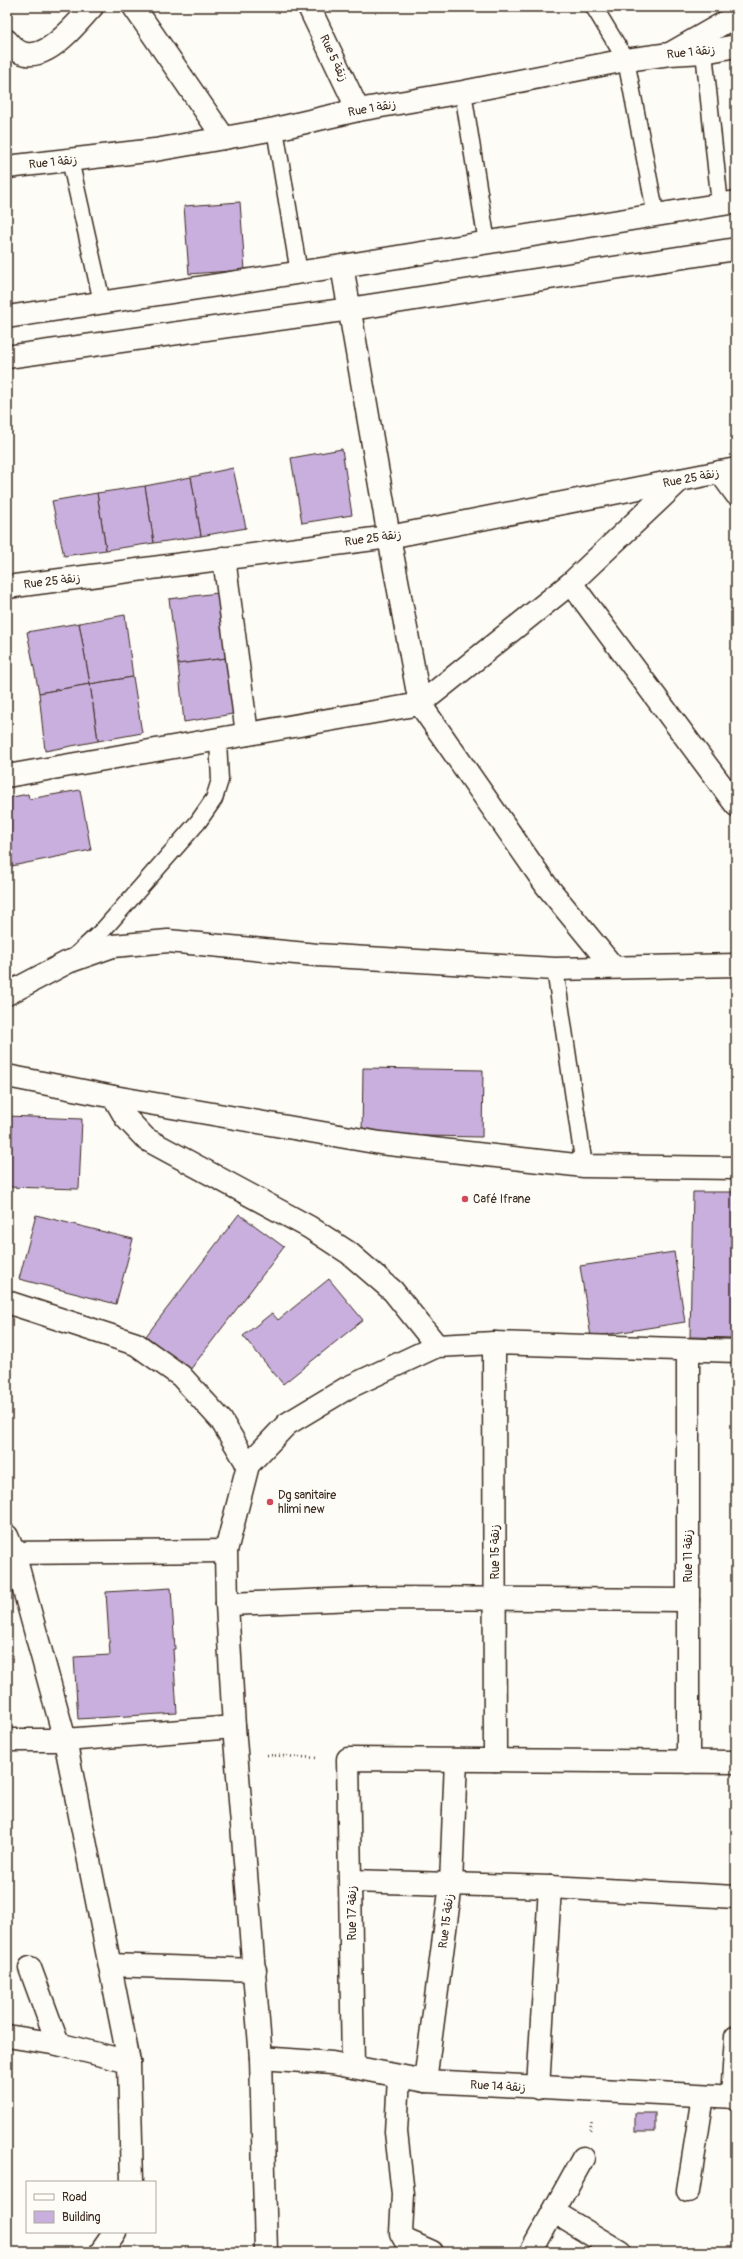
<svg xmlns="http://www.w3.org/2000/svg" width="743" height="2259" font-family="Pangolin,'Playpen Sans Arabic',sans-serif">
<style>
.building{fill:#c8afdd;stroke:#3b2a1e}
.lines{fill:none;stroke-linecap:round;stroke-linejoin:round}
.service-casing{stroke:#3b2a1e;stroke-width:19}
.pedestrian-casing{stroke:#3b2a1e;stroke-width:25}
.minor-casing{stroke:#3b2a1e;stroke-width:25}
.path{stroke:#3b2a1e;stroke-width:2.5;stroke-dasharray:1 3;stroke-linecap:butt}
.service{stroke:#fdfcf7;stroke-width:16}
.pedestrian{stroke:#fdfcf7;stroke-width:22}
.minor{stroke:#fdfcf7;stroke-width:22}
.poi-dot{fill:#d1495b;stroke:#fdfcf7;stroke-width:1.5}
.labels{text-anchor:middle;stroke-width:3;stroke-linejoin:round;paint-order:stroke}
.street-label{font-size:12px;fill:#3b2a1e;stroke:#fdfcf7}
.poi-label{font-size:12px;fill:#3b2a1e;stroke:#fdfcf7;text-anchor:start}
</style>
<rect width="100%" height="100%" fill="#fdfcf7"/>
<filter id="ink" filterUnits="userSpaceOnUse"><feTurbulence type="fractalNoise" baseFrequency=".025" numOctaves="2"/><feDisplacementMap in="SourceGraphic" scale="8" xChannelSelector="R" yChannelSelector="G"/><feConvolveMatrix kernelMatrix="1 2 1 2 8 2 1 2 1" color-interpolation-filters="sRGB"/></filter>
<g filter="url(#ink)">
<g class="building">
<polygon points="240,202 245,270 189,274 184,206"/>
<polygon points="342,449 352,515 302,523 291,458"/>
<polygon points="233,468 246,528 201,536 191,477"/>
<polygon points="191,477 201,536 154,543 145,486"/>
<polygon points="145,486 154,543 106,550 97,493"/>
<polygon points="97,493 106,550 64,556 52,501"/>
<polygon points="218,593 227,658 178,664 169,599"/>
<polygon points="125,615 133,677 90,684 79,623"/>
<polygon points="79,623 90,684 39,693 27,632"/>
<polygon points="227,658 233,714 184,722 178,664"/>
<polygon points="133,677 142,733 98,741 90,684"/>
<polygon points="90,684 98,741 45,751 39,693"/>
<polygon points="80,790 91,850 7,867 7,798 28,794 29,799"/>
<polygon points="363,1068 483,1070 482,1137 362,1135"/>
<polygon points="7,1116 82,1119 79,1189 7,1187"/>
<polygon points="693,1192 736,1192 736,1338 690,1337"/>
<polygon points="239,1214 284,1247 190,1370 146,1336"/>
<polygon points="36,1215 133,1239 116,1304 19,1279"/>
<polygon points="674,1252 685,1322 591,1337 580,1266"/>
<polygon points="329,1279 363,1320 283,1384 243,1336 272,1313 278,1320"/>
<polygon points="171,1588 175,1649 173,1649 177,1713 78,1719 74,1657 110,1655 106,1592"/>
<rect x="635" y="2113" width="20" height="19"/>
</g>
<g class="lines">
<defs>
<g id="service">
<polyline points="594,7 626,60 656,216"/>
<polyline points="704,52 720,205"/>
<polyline points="463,92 487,243"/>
<polyline points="275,129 299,273"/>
<polyline points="70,160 102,302"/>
<polyline points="74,957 104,929 198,822 214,799 220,780 218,740"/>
<polyline points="555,969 584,1166"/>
</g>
<g id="pedestrian">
<polyline points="732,2097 736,2037"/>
<polyline points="688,2191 703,2096"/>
</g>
<g id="minor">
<polyline points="134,7 224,138"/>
<polyline points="309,7 358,110"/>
<path d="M7 41C35 78 72 28 92 7"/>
<polyline points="673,52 736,16"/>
<polyline points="7,167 155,150 224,138 275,129 358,110 463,92 626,60 670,54 704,52 736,46"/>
<polyline points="342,266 389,537 420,704 546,885 613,967"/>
<polyline points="7,317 342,266 736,202"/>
<polyline points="7,357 350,309 736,249"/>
<polyline points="720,472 736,494"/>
<polyline points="224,558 247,734"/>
<polyline points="571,583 736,805"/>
<polyline points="7,587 389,537 736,469"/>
<polyline points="7,776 420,704 571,583 680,480"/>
<polyline points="7,994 68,962 113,946 168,941 317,955 555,969 736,965"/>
<polyline points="7,1076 114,1097 380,1143 584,1166 736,1168"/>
<polyline points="114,1097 126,1118 146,1139 309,1227 349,1253 393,1291 437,1346"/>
<polyline points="7,1302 136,1344 181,1376 221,1420 248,1465"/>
<polyline points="494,1343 495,1760"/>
<polyline points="7,1536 14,1553 65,1740 129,2062 132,2182"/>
<polyline points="7,1553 226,1551"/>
<polyline points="227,1604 381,1598 688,1600"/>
<polyline points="7,1740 65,1740 234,1727"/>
<polyline points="688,1762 688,1351"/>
<polyline points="351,1881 550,1887 736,1897"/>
<polyline points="110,1965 255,1970"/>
<polyline points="30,1968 58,2044"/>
<polyline points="7,2036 58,2044 129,2062"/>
<polyline points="261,2058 332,2063 425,2081 736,2097"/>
<polyline points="353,2067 348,1759 736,1762"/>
<polyline points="399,2077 396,2132 403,2194 401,2233 405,2240 432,2252"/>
<polyline points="425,2081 451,1884 456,1760"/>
<polyline points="538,2088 550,1887"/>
<polyline points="554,2212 620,2252"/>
<polyline points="101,2252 115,2232"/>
<polyline points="266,2252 261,2058 234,1727 227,1604 226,1551 248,1465 287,1424 347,1388 437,1346 494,1343 736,1351"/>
<polyline points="531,2252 583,2158"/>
</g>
</defs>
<use href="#service" class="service-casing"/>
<use href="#pedestrian" class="pedestrian-casing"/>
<use href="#minor" class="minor-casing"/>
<g class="path">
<polyline points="267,1755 318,1758"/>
<polyline points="590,2130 592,2119"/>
</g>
<use href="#service" class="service"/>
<use href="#pedestrian" class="pedestrian"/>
<use href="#minor" class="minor"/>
</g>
</g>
<g class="poi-dot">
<circle cx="465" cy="1199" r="4"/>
<circle cx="270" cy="1502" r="4"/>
</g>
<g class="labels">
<g class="street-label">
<text transform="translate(691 52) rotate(-6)" y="4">Rue 1 زنقة</text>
<text transform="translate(334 58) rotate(65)" y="4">Rue 5 زنقة</text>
<text transform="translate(372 108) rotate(-10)" y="4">Rue 1 زنقة</text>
<text transform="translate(53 162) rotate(-6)" y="4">Rue 1 زنقة</text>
<text transform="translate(691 478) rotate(-11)" y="4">Rue 25 زنقة</text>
<text transform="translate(373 538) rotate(-8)" y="4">Rue 25 زنقة</text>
<text transform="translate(52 581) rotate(-7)" y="4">Rue 25 زنقة</text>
<text transform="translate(495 1552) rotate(-90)" y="4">Rue 15 زنقة</text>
<text transform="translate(688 1556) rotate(-90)" y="4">Rue 11 زنقة</text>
<text transform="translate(352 1913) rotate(-90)" y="4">Rue 17 زنقة</text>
<text transform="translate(446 1921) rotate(-83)" y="4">Rue 15 زنقة</text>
<text transform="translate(498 2086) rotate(3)" y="4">Rue 14 زنقة</text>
</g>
<g class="poi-label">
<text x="473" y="1203">Café Ifrane</text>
<text x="278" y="1499">Dg sanitaire<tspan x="278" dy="14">hlimi new</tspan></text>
</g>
</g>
<rect width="743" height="2259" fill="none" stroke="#fdfcf7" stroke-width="24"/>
<rect x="12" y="12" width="719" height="2235" fill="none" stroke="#3b2a1e" stroke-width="1.5" filter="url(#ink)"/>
<rect x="26" y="2181" width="130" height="52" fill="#fdfcf7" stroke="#afa8a0"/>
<rect x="34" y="2194" width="20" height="6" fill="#fdfcf7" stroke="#afa8a0"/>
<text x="62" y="2201" font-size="12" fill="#3b2a1e">Road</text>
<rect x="34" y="2211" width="20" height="12" fill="#c8afdd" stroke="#afa8a0"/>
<text x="62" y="2221" font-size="12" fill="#3b2a1e">Building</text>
</svg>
